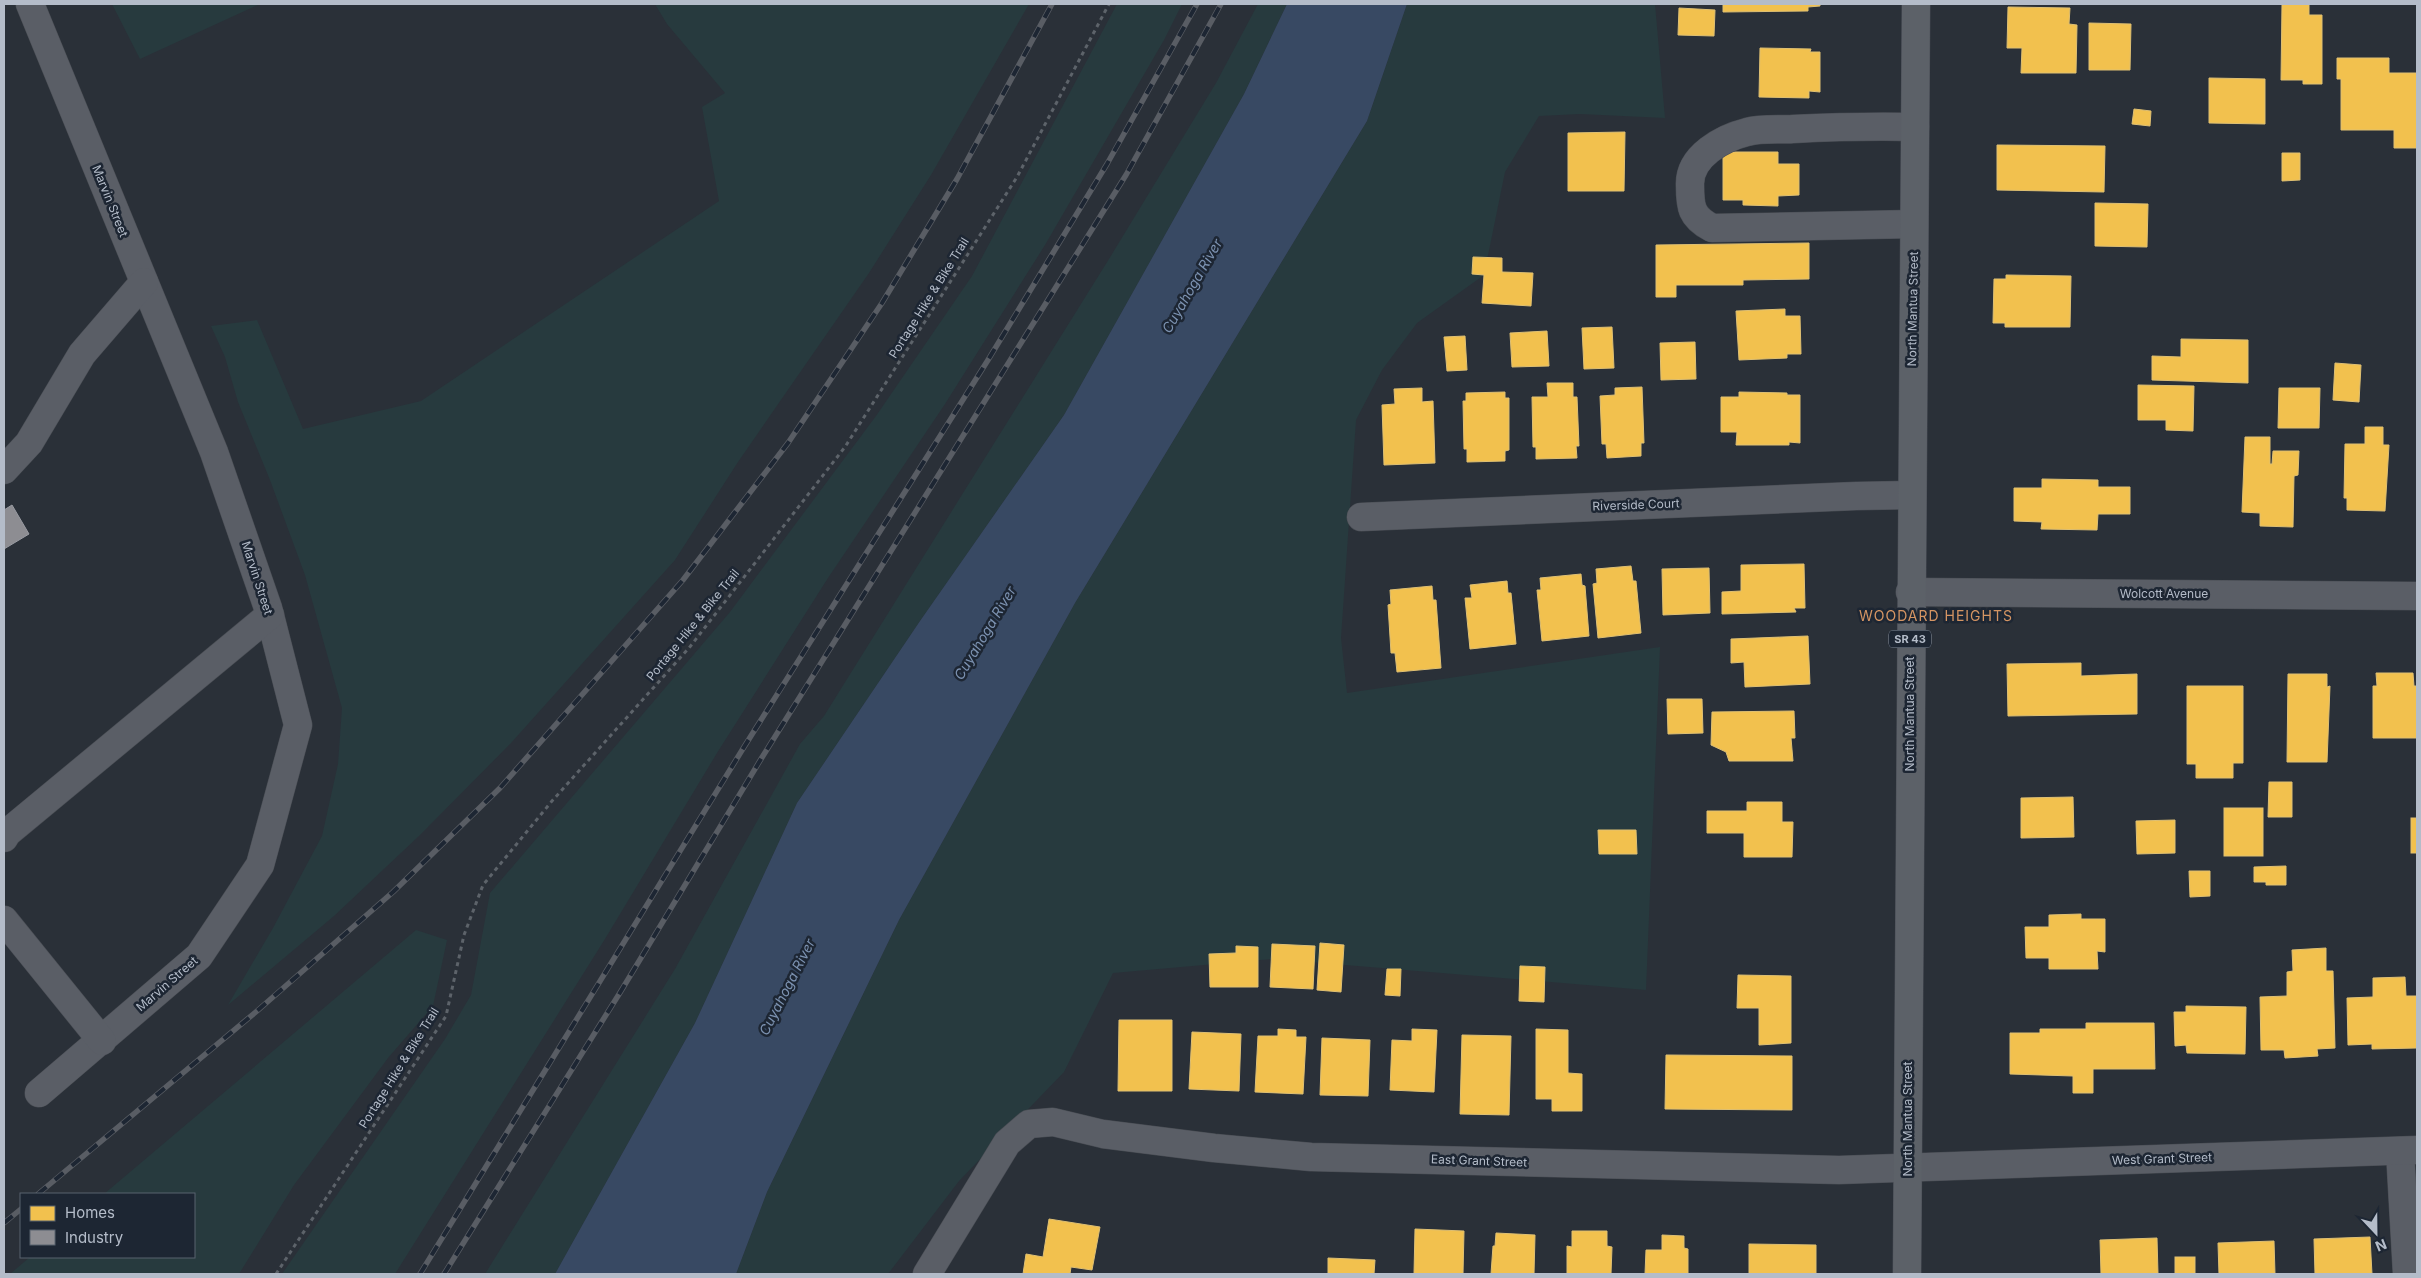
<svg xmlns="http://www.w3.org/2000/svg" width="2421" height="1278" font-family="Inter,sans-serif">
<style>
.green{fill:#273a3e}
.water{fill:#384963}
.homes{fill:#f2c14e;stroke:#dfc073}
.industry{fill:#8d8d92;stroke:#999ba2}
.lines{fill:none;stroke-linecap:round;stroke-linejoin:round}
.minor-casing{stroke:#484c53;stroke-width:29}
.major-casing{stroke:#484c55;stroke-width:29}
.path{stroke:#5d636a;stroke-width:3;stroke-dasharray:4 4;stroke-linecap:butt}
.minor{stroke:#5a5e66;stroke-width:28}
.major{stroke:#5c6168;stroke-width:28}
.rail-casing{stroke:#595d64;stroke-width:5.5}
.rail{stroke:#1d2633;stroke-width:4;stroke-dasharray:11;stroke-linecap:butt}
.labels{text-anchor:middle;stroke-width:5;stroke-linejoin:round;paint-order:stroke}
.shield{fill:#1d2633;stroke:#878f9c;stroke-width:1}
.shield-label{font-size:11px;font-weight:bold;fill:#b4bcc9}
.street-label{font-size:12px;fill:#b4bcc9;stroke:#1d2633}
.water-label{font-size:14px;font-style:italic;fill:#7c92b1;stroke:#1d2633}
.neighbourhood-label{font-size:14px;letter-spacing:1px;fill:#d59563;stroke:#1d2633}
</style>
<rect width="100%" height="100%" fill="#2a3038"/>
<g class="green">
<polygon points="112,4 260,4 140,59"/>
<polygon points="655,4 1029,4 931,175 869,273 738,462 675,560 511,743 420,835 334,916 228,1005 273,928 322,836 338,764 342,708 305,575 270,480 238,402 225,357 211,326 257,320 303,429 421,401 719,201 702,107 725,93 667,24"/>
<polygon points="1117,4 1182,4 1164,40 1045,245 945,404 828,578 717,753 605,939 395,1274 282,1274 445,1039 471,995 490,893 730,612 876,416 972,276"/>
<polygon points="1258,4 1287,4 1244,94 1064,415 920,621 797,803 695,1023 555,1274 485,1274 675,969 800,744 824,716 1109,259 1216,83"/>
<polygon points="1407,4 1655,4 1665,118 1580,114 1539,116 1505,172 1484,275 1417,323 1382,370 1356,420 1341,638 1347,693 1660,647 1646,990 1273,959 1113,973 1064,1072 959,1181 888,1274 736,1274 767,1192 899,920 1075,603 1367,121"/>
<polygon points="416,930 447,940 433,1006 388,1058 294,1185 239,1274 10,1274 30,1257 194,1257 194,1194 104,1194"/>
</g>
<polygon class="water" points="1287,4 1407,4 1367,121 1075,603 899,920 767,1192 736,1274 555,1274 695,1023 797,803 920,621 1064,415 1244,94"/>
<g class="homes">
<polygon points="1723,4 1820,4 1820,6 1808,7 1808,11 1723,12"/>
<polygon points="2282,4 2309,4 2309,15 2322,15 2322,84 2303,84 2303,80 2281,80"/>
<polygon points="2008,7 2070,8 2069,24 2077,25 2076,73 2021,73 2022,48 2007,48"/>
<polygon points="1679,8 1715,10 1714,36 1678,35"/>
<polygon points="2089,23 2131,24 2130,70 2089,70"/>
<polygon points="1760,48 1811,49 1810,52 1820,52 1820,92 1809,91 1809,98 1759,97"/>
<polygon points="2337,58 2389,58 2389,73 2417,73 2417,148 2394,148 2394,130 2341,130 2341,79 2337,79"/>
<polygon points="2209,78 2265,79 2265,124 2209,123"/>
<polygon points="2134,109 2151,111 2150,126 2132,124"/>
<polygon points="1625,132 1624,191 1568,191 1568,133"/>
<polygon points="1997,145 2105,146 2104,192 1997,190"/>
<polygon points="1723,152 1778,152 1778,164 1799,164 1799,195 1778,196 1778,206 1743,205 1743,200 1723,200"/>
<polygon points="2282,153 2300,153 2300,180 2282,181"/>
<polygon points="2095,203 2148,204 2147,247 2095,246"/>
<polygon points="1809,243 1809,279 1743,280 1743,285 1676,285 1676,297 1656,297 1656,245"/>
<polygon points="1473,257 1502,258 1502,272 1533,273 1531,306 1482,303 1484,275 1472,274"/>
<polygon points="2006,275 2071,276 2070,327 2005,327 2005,323 1993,323 1994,279 2006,279"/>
<polygon points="1785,309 1785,316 1800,316 1801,354 1787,354 1787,358 1739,360 1736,311"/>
<polygon points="1612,327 1614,368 1584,369 1582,328"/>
<polygon points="1547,331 1549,366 1512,367 1510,333"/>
<polygon points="1465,336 1467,370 1447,371 1444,337"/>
<polygon points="2181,339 2248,340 2248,383 2152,380 2152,356 2181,357"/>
<polygon points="1695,342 1696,379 1661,380 1660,343"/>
<polygon points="2335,363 2361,365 2359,402 2333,400"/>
<polygon points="1547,383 1573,383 1573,397 1577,397 1579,446 1576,446 1577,458 1536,459 1536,447 1533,447 1532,397 1548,397"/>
<polygon points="2138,385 2194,386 2193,431 2166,430 2166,420 2138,420"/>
<polygon points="1642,387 1644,443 1641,443 1641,456 1607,458 1606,444 1602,444 1600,396 1615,395 1615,388"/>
<polygon points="1422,388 1422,402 1433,401 1435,463 1384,465 1382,405 1395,404 1394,389"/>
<polygon points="2279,388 2320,388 2319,428 2278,428"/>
<polygon points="1505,392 1505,398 1509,398 1509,450 1505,451 1505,461 1467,462 1467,449 1464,449 1463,401 1466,401 1466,393"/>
<polygon points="1739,392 1787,393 1787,395 1800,395 1800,443 1789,442 1789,445 1736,445 1737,432 1721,432 1721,397 1739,397"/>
<polygon points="2365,427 2383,427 2383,445 2389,445 2385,511 2347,510 2347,498 2344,498 2345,444 2365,444"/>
<polygon points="2245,437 2270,437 2270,464 2272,464 2273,451 2299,451 2298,475 2294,476 2293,527 2260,526 2260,513 2242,512"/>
<polygon points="2042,479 2098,480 2098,487 2130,487 2130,514 2098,514 2097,530 2041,529 2042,522 2014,521 2014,488 2042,488"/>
<polygon points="1804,564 1805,608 1794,608 1796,612 1722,614 1722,592 1741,591 1741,565"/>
<polygon points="1631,566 1633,581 1636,581 1641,633 1598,638 1593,584 1597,583 1596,569"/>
<polygon points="1709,568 1710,613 1663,615 1662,569"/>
<polygon points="1581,574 1582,585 1585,586 1589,636 1542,641 1537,590 1541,590 1540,578"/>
<polygon points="1507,581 1508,593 1511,593 1516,644 1470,649 1465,598 1472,598 1470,585"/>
<polygon points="1432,586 1433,600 1436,600 1441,668 1397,672 1395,653 1391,653 1388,605 1391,604 1390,590"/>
<polygon points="1808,636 1810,684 1745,687 1744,662 1731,663 1731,639"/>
<polygon points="2081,663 2081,676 2137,674 2137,714 2008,716 2007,664"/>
<polygon points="2376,673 2413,673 2414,686 2417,686 2417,738 2373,738 2373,686 2377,686"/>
<polygon points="2288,674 2327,674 2327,687 2330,686 2327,762 2287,762"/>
<polygon points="2187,686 2243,686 2243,763 2233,763 2233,778 2196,778 2196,764 2187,764"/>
<polygon points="1667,699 1702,699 1703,733 1668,734"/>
<polygon points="1794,711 1795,738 1791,738 1793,761 1729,761 1726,752 1711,745 1712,712"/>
<polygon points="2269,782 2292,782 2292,817 2268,817"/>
<polygon points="2073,797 2074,837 2021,838 2021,798"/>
<polygon points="1747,802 1782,802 1782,822 1793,822 1792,857 1744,857 1744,833 1707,833 1707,811 1747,811"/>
<rect x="2224" y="808" width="39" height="48"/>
<rect x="2411" y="818" width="6" height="35"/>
<polygon points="2175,820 2175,853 2137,854 2136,821"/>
<polygon points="1598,830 1636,830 1637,854 1599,854"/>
<polygon points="2286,866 2286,885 2266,885 2266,882 2254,882 2254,867"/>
<polygon points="2189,871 2210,871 2210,896 2190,897"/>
<polygon points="2081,914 2081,919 2105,919 2105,952 2097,951 2098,969 2049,969 2049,958 2026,958 2025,927 2049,927 2049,915"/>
<polygon points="1320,943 1344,945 1341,992 1317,990"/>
<polygon points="1272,944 1315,946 1313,989 1270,987"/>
<polygon points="1236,946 1258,947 1258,987 1210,987 1209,954 1236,953"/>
<polygon points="2326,948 2326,971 2333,971 2335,1048 2317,1049 2318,1056 2285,1058 2284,1050 2261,1050 2260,997 2287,996 2287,972 2293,971 2292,950"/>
<polygon points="1520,966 1545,967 1544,1002 1519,1001"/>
<polygon points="1387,969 1401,969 1400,996 1385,995"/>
<polygon points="1738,975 1791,976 1791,1043 1759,1045 1759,1008 1737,1008"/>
<polygon points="2405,977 2406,996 2417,996 2417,1048 2372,1049 2372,1044 2348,1045 2347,998 2373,997 2373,978"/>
<polygon points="2186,1006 2246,1007 2245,1054 2187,1053 2186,1045 2175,1046 2174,1012 2186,1012"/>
<polygon points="1119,1020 1172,1020 1172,1091 1118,1091"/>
<polygon points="2086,1023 2154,1023 2155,1069 2093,1069 2093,1093 2073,1093 2073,1076 2010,1074 2010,1033 2040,1033 2040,1029 2086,1029"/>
<polygon points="1278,1029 1296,1030 1296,1037 1306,1037 1303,1094 1255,1092 1258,1036 1278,1036"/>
<polygon points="1412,1029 1437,1030 1434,1092 1390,1090 1392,1040 1412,1041"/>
<polygon points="1536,1029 1568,1030 1568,1073 1582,1074 1582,1111 1552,1111 1552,1099 1536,1099"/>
<polygon points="1192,1032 1241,1034 1239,1091 1189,1089"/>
<polygon points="1462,1035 1511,1036 1509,1115 1460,1114"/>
<polygon points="1322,1038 1370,1040 1368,1096 1320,1095"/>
<polygon points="1666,1055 1792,1056 1792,1110 1665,1109"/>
<polygon points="1049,1219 1100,1227 1092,1270 1071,1267 1070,1274 1023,1274 1026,1254 1043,1257"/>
<polygon points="1415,1229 1464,1231 1463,1274 1414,1274"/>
<polygon points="1572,1231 1607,1231 1607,1246 1612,1247 1611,1274 1567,1274 1567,1246 1572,1247"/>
<polygon points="1496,1233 1535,1235 1534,1274 1491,1274 1493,1246 1495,1246"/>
<polygon points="1662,1235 1684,1236 1684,1248 1688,1249 1688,1274 1645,1274 1646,1250 1662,1250"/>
<polygon points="2370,1237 2372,1274 2315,1274 2314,1239"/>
<polygon points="2157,1238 2158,1274 2101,1274 2100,1240"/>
<polygon points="2274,1241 2275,1274 2219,1274 2218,1243"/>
<polygon points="1749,1244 1816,1245 1816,1274 1749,1274"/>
<rect x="2175" y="1257" width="20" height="17"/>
<polygon points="1328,1258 1375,1260 1374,1274 1328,1274"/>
</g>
<polygon class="industry" points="12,505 29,534 4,549 4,510"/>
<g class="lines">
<defs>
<g id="minor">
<polyline points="30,4 214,452 268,608 298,725 260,865 199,956 39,1093"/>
<path d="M1914 224 1712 228C1691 217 1690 207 1690 185 1689 156 1723 138 1747 132 1761 128 1778 130 1793 129 1834 127 1874 126 1915 127"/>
<polyline points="4,470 29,443 82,354 144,282"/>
<polyline points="1361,517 1856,496 1911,495"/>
<polyline points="1910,592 2417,596"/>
<polyline points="4,838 7,833 270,615"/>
<polyline points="4,920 102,1041"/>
<polyline points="2400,1151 2407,1274"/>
<polyline points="927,1274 1007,1143 1029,1124 1053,1122 1103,1134 1214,1148 1311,1157 1839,1170 2417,1150"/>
</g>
<polyline id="major" points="1907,1274 1916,4"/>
</defs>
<use href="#minor" class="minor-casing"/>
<use href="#major" class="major-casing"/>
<polyline class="path" points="276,1274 446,1016 464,935 483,885 552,801 689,648 845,447 1017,177 1109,4"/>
<use href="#minor" class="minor"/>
<use href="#major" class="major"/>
<defs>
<g id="rail">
<polyline points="38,1194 257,1011 393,892 500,788 683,580 788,443 882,303 957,179 1052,4"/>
<polyline points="4,1223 21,1209"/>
<polyline points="420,1274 744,747 988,360 1107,164 1197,4"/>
<polyline points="444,1274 621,991 761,759 1126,175 1221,4"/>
</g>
</defs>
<use href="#rail" class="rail-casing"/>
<use href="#rail" class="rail"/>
</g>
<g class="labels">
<rect class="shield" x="1889" y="630.5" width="42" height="17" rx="4"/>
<g class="shield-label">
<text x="1910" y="643">SR 43</text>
</g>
<g class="street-label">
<text transform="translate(110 201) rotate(68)" y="4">Marvin Street</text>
<text transform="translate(929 298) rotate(-58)" y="4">Portage Hike &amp; Bike Trail</text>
<text transform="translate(1913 309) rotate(-89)" y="4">North Mantua Street</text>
<text transform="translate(1636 505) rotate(-2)" y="4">Riverside Court</text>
<text transform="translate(257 578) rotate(72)" y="4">Marvin Street</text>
<text x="2164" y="598">Wolcott Avenue</text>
<text transform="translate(693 625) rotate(-51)" y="4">Portage Hike &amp; Bike Trail</text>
<text transform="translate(1910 714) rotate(-90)" y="4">North Mantua Street</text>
<text transform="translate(167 984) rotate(-41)" y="4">Marvin Street</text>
<text transform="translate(399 1068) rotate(-58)" y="4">Portage Hike &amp; Bike Trail</text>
<text transform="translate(1908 1119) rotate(-90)" y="4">North Mantua Street</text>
<text transform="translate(2162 1159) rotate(-2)" y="4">West Grant Street</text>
<text transform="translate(1479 1161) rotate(2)" y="4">East Grant Street</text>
</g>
<g class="water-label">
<text transform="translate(1192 286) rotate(-60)" y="5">Cuyahoga River</text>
<text transform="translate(985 633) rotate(-59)" y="5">Cuyahoga River</text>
<text transform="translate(787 987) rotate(-63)" y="5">Cuyahoga River</text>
</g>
<g class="neighbourhood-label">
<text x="1936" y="621">WOODARD HEIGHTS</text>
</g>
</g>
<rect width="2421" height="1278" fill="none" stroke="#b4bcc9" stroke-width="10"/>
<rect x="20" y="1193" width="175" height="65" fill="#1d2633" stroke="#59626f"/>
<rect x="30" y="1206" width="25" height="15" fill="#f2c14e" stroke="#59626f"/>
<text x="65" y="1218" font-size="15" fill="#b4bcc9">Homes</text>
<rect x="30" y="1230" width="25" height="15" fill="#8d8d92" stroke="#59626f"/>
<text x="65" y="1243" font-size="15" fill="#b4bcc9">Industry</text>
<g transform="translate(2376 1233) rotate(158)" stroke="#1d2633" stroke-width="4" paint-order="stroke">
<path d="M0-4L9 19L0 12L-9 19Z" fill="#b4bcc9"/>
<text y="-8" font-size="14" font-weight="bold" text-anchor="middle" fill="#b4bcc9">N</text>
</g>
</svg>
